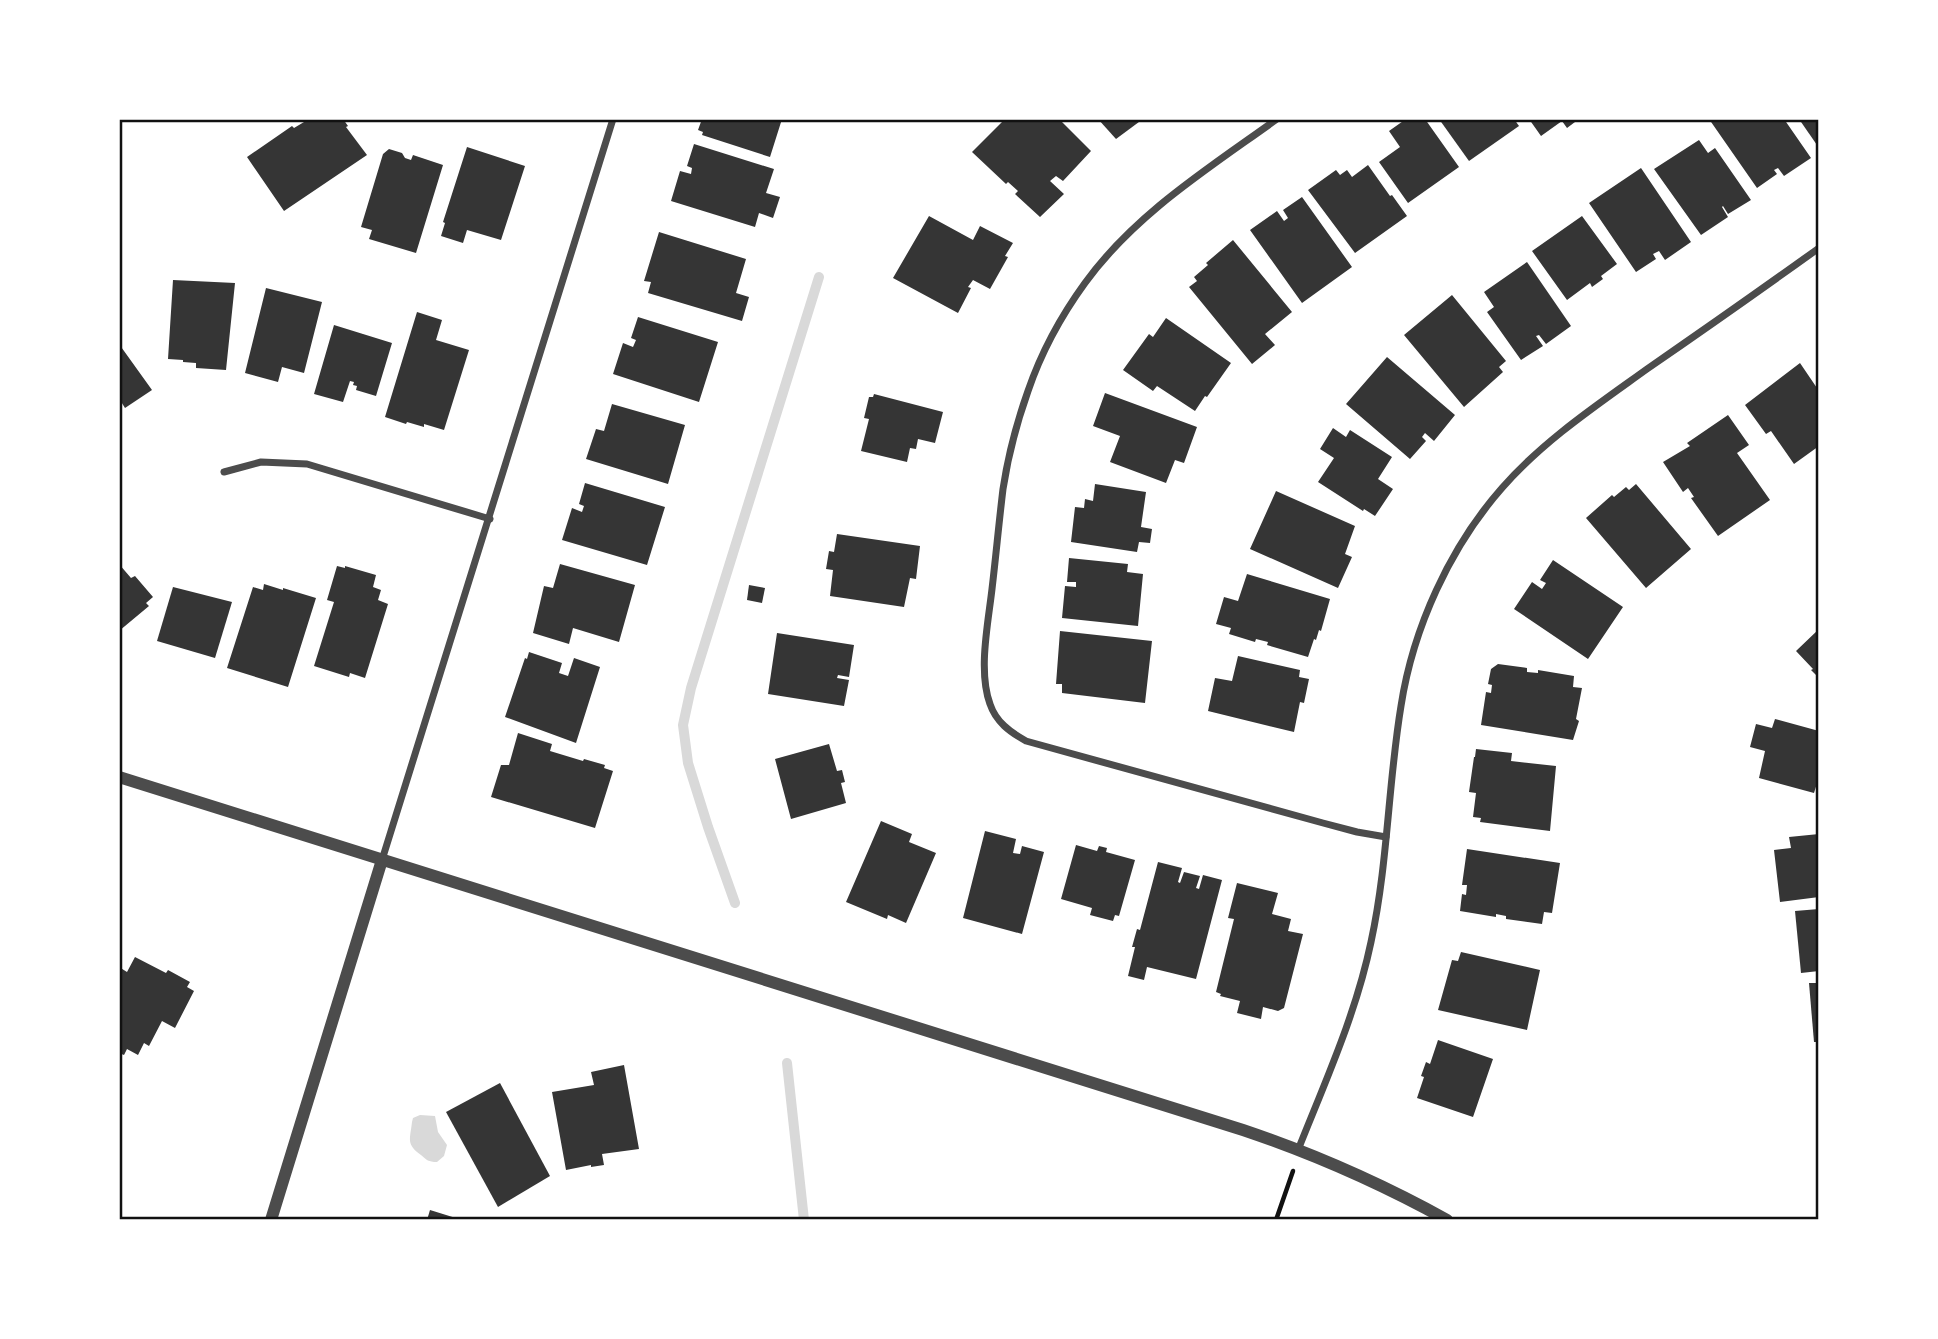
<svg xmlns="http://www.w3.org/2000/svg" width="1938" height="1339" font-family="'DM Sans',sans-serif">
<style>
.water{fill:#d9d9d9}
.lines{fill:none;stroke-linecap:round;stroke-linejoin:round}
.stream{stroke:#d9d9d9;stroke-width:10}
.building{fill:#353535}
.path{stroke:#111;stroke-width:4.5}
.minor{stroke:#4c4c4c;stroke-width:7}
.tertiary{stroke:#4c4c4c;stroke-width:12}
.neatline{fill:none;stroke:#111;stroke-width:2.5}
</style>
<rect width="100%" height="100%" fill="#fff"/>
<path class="water" d="M420 1115 435 1116 438 1132 447 1145 444 1156 437 1162C428 1162 427 1160 421 1155 406 1144 410 1140 412 1122L413 1118Z"/>
<g class="lines">
<g class="stream">
<polyline points="735,903 708,827 688,763 683,725 691,688 819,277"/>
<polyline points="787,1063 804,1220"/>
</g>
</g>
<g class="building">
<polygon points="302,119 343,119 348,126 346,127 367,155 284,211 247,157 292,126 294,128 304,122"/>
<polygon points="702,119 782,119 770,157 702,135 703,132 698,130"/>
<polygon points="1005,119 1059,119 1091,151 1063,181 1056,176 1050,181 1064,194 1040,217 1015,194 1018,191 1008,182 1006,184 972,152"/>
<polygon points="1098,119 1143,119 1116,139"/>
<polygon points="1406,119 1425,119 1459,167 1408,203 1379,162 1400,147 1389,131"/>
<polygon points="1439,119 1514,119 1519,126 1469,161"/>
<polygon points="1529,119 1579,119 1567,128 1562,121 1541,136"/>
<polygon points="1709,119 1784,119 1811,158 1784,176 1778,168 1774,170 1777,174 1757,188"/>
<polygon points="1799,119 1819,119 1819,148"/>
<polygon points="1699,140 1708,153 1715,148 1751,200 1728,214 1723,206 1722,207 1728,217 1701,235 1654,169"/>
<polygon points="694,144 774,169 766,193 780,197 773,218 759,213 755,227 671,201 680,171 691,174 692,168 687,166"/>
<polygon points="467,147 525,166 501,240 467,230 463,243 441,236 445,223 443,222"/>
<polygon points="389,149 402,153 405,158 411,160 413,155 443,165 416,253 369,239 372,230 361,227 383,154"/>
<polygon points="1368,165 1390,196 1392,195 1407,216 1355,253 1308,190 1336,170 1340,175 1347,170 1352,177"/>
<polygon points="1641,168 1691,242 1665,260 1659,251 1653,254 1656,259 1636,272 1589,203"/>
<polygon points="1302,197 1352,267 1302,303 1250,230 1277,211 1284,221 1288,218 1283,210"/>
<polygon points="929,216 973,240 980,226 1013,243 1005,256 1008,257 990,289 973,280 968,287 971,288 958,313 893,278"/>
<polygon points="1582,216 1617,264 1601,276 1603,279 1592,287 1590,283 1567,300 1532,251"/>
<polygon points="659,232 746,259 736,293 749,297 742,321 648,293 651,282 644,281"/>
<polygon points="1233,240 1292,312 1265,334 1275,345 1252,364 1189,287 1197,281 1194,277 1208,265 1206,263"/>
<polygon points="1527,262 1571,326 1546,344 1539,335 1536,336 1543,346 1521,360 1487,312 1494,307 1484,292"/>
<polygon points="173,280 235,283 226,370 196,368 196,363 183,362 183,360 168,359"/>
<polygon points="266,288 322,302 304,373 282,367 278,382 245,373"/>
<polygon points="1452,295 1506,361 1499,367 1503,372 1464,407 1404,335"/>
<polygon points="417,312 442,320 436,340 469,350 444,430 424,424 424,427 407,422 406,424 385,417"/>
<polygon points="638,317 718,342 699,402 613,374 623,343 633,347 636,340 631,338"/>
<polygon points="1166,318 1231,363 1207,397 1205,396 1195,411 1157,386 1153,391 1123,370 1149,334 1153,337"/>
<polygon points="334,325 392,343 376,396 356,390 357,386 353,385 354,382 350,381 343,402 314,394"/>
<polygon points="119,344 152,390 125,408 120,400 119,401"/>
<polygon points="1387,357 1455,415 1434,441 1425,433 1422,437 1426,441 1410,459 1346,404"/>
<polygon points="1800,363 1819,391 1819,446 1794,464 1771,431 1766,434 1745,405"/>
<polygon points="1105,393 1197,427 1184,463 1175,460 1166,483 1110,462 1120,436 1093,426"/>
<polygon points="874,394 943,412 935,443 918,439 916,449 910,448 907,462 861,451 869,419 864,418 869,397 873,397"/>
<polygon points="612,404 685,425 668,484 586,459 596,429 604,431"/>
<polygon points="1728,415 1749,445 1737,453 1770,500 1718,536 1691,498 1694,497 1688,488 1683,492 1663,462 1690,446 1687,443"/>
<polygon points="1333,428 1346,437 1350,430 1392,457 1378,479 1393,489 1375,516 1364,509 1363,511 1318,482 1334,458 1320,449"/>
<polygon points="585,483 665,507 647,565 562,540 572,508 582,512 584,506 579,504"/>
<polygon points="1095,484 1146,492 1141,527 1152,529 1150,543 1139,542 1137,552 1071,542 1075,507 1084,508 1085,499 1093,501"/>
<polygon points="1636,484 1691,549 1646,588 1586,518 1612,495 1614,497 1626,487 1629,490"/>
<polygon points="1276,491 1355,526 1345,554 1352,557 1338,588 1250,549"/>
<polygon points="837,534 920,546 916,579 910,578 904,607 830,596 833,570 826,569 829,551 834,552"/>
<polygon points="1069,558 1128,564 1127,572 1143,574 1138,626 1062,618 1065,586 1076,587 1076,582 1067,582"/>
<polygon points="1553,560 1623,607 1588,659 1514,609 1532,582 1542,589 1546,583 1540,580"/>
<polygon points="119,564 131,578 135,576 153,597 146,603 149,606 119,631"/>
<polygon points="560,564 635,585 619,642 573,628 569,644 533,633 544,586 553,588"/>
<polygon points="337,566 345,568 345,566 376,575 373,587 381,590 378,600 388,604 365,678 350,673 349,677 314,666 334,602 327,600"/>
<polygon points="1247,574 1330,599 1321,631 1319,630 1316,640 1314,639 1308,657 1267,645 1268,642 1256,639 1255,642 1229,634 1231,628 1216,624 1224,597 1238,601"/>
<polygon points="264,584 283,590 283,588 316,598 288,687 227,668 253,587 263,590"/>
<polygon points="749,585 765,588 762,603 747,600"/>
<polygon points="173,587 232,602 215,658 157,641"/>
<polygon points="1819,629 1819,678 1811,670 1813,669 1796,651"/>
<polygon points="1060,631 1152,641 1145,703 1062,693 1062,684 1056,684"/>
<polygon points="777,633 854,645 849,677 838,675 837,678 849,680 844,706 768,694"/>
<polygon points="529,652 562,663 559,673 568,676 574,658 600,667 576,743 505,717 525,658 527,659"/>
<polygon points="1238,656 1300,670 1299,677 1309,679 1304,703 1300,702 1294,732 1208,711 1215,678 1232,681"/>
<polygon points="1498,664 1527,668 1527,672 1538,673 1538,670 1574,676 1573,687 1582,688 1576,719 1579,721 1573,740 1481,725 1486,692 1491,693 1492,685 1488,684 1491,669"/>
<polygon points="1775,719 1819,731 1819,777 1814,793 1759,778 1765,751 1750,747 1756,724 1772,728"/>
<polygon points="518,733 552,744 550,751 583,761 584,759 605,765 604,768 613,771 595,828 491,797 501,765 509,765"/>
<polygon points="829,744 837,771 842,770 845,782 841,783 846,803 791,819 775,759"/>
<polygon points="1476,749 1512,753 1511,761 1556,766 1550,831 1480,822 1481,818 1473,817 1476,793 1469,792 1474,757 1475,757"/>
<polygon points="881,821 912,834 909,842 936,853 906,923 888,915 887,919 846,902"/>
<polygon points="985,831 1016,839 1013,853 1020,854 1022,846 1044,852 1022,934 963,918"/>
<polygon points="1819,834 1819,897 1780,902 1774,850 1791,848 1789,837"/>
<polygon points="1076,845 1097,851 1099,846 1107,848 1106,852 1135,860 1119,916 1115,915 1113,921 1090,915 1092,908 1061,899"/>
<polygon points="1467,849 1560,863 1552,913 1544,912 1542,924 1506,919 1506,916 1496,914 1496,917 1460,911 1462,894 1466,895 1467,885 1462,885"/>
<polygon points="1158,862 1182,868 1178,882 1180,883 1184,872 1200,876 1196,888 1199,889 1203,875 1222,880 1196,979 1147,967 1144,980 1128,976 1135,947 1132,947 1137,929 1140,930"/>
<polygon points="1237,883 1278,893 1272,914 1291,919 1288,931 1303,934 1284,1008 1278,1011 1263,1007 1261,1019 1237,1013 1240,1001 1220,996 1221,994 1216,992 1234,919 1228,918"/>
<polygon points="1819,909 1819,971 1801,973 1795,911"/>
<polygon points="1461,952 1540,970 1527,1030 1438,1010 1452,960 1458,961"/>
<polygon points="135,957 166,973 168,970 190,982 187,987 194,991 175,1028 162,1021 149,1046 144,1043 138,1055 127,1049 124,1055 119,1053 119,967 127,972"/>
<polygon points="1809,983 1819,983 1819,1042 1814,1042"/>
<polygon points="1438,1040 1493,1059 1473,1117 1417,1098 1424,1077 1421,1076 1426,1062 1430,1064"/>
<polygon points="624,1065 639,1149 602,1154 604,1165 591,1167 591,1165 566,1170 552,1092 594,1085 591,1072"/>
<polygon points="500,1083 550,1176 498,1207 446,1112"/>
<polygon points="430,1210 459,1219 459,1220 427,1220"/>
</g>
<g class="lines">
<polyline class="path" points="1276,1220 1293,1171"/>
<g class="minor">
<path d="M1277 119C1209 168 1135 214 1085 283 1061 316 1041 353 1028 391 1017 422 1008 456 1003 489 999 522 996 555 992 589 988 624 978 671 990 704 996 722 1010 732 1026 741L1323 823 1357 832 1386 837"/>
<polyline points="224,472 261,462 307,464 490,519"/>
<polyline points="382,860 613,119"/>
<path d="M1298 1150C1325 1082 1356 1014 1371 942 1388 864 1388 784 1401 706 1413 628 1450 547 1502 488 1543 441 1597 405 1647 369 1705 329 1762 289 1819 248"/>
</g>
<g class="tertiary">
<path d="M119 777 1243 1130C1314 1154 1382 1184 1447 1220"/>
<polyline points="271,1220 382,860"/>
</g>
</g>
<rect width="1938" height="1339" fill="none" stroke="#ffffff" stroke-width="242"/>
<rect x="121" y="121" width="1696" height="1097" class="neatline"/>
</svg>
